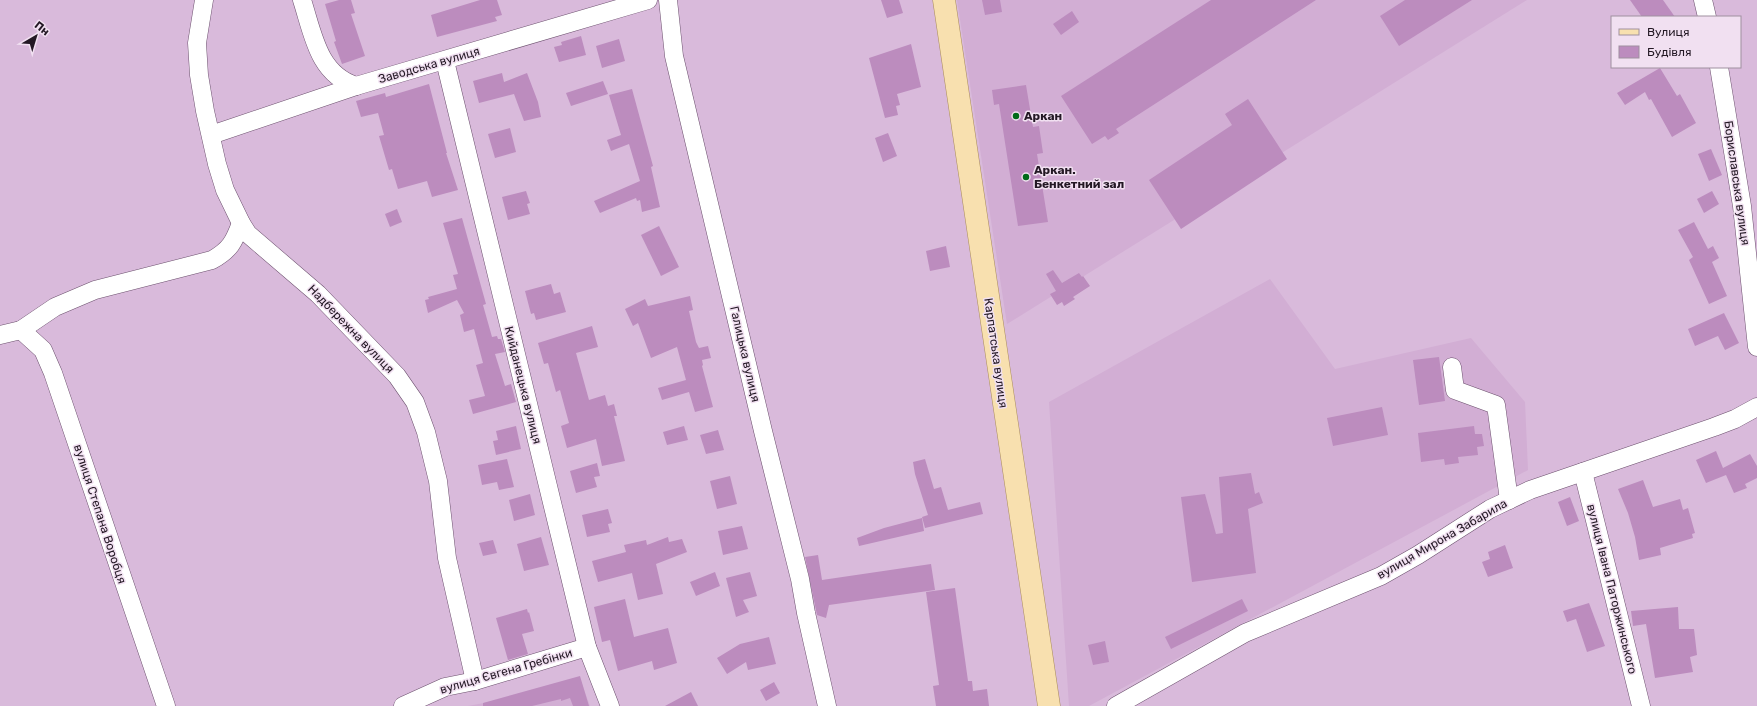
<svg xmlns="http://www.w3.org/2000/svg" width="1757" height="706" font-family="Rubik,sans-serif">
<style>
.built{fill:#d2aed4}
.building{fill:#bc8cbe}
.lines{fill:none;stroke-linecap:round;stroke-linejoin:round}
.minor-casing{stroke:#6c516e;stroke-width:19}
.major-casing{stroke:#aa8d5b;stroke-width:23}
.minor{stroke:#fff;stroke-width:18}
.major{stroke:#f8e0af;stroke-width:22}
.poi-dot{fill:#006a19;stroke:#f1e0f1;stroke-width:1.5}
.labels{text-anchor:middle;stroke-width:3;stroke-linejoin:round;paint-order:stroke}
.street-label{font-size:12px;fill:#231824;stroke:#f1e0f1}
.poi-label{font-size:12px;font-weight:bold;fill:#231824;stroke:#f1e0f1;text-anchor:start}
</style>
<rect width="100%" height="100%" fill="#d9badb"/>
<g class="built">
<polygon points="957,0 1527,0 1007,324"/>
<polygon points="1270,279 1335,369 1471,338 1525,402 1528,470 1089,706 1069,706 1049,402"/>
<polygon points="582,684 590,706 468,706"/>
</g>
<g class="building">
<polygon points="339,0 351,0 355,13 351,14 365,56 342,64 334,42 336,41 325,4"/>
<polygon points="480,0 497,0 502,15 495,17 497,21 437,37 431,15"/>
<polygon points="881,0 899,0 903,13 887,18"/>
<polygon points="982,0 1000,0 1002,12 985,15"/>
<polygon points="1211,0 1316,0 1116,129 1119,133 1108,140 1105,136 1092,144 1061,96"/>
<polygon points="1405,0 1472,0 1399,46 1380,16"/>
<polygon points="1630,0 1663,0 1675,17 1642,17"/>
<polygon points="1072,11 1079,22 1061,35 1053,24"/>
<polygon points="581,36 586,55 559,62 554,47 562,45 561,42"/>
<polygon points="619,39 625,61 602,68 596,46"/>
<polygon points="911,44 921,87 897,94 900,105 896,106 898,115 885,118 869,58"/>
<polygon points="1660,68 1677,96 1680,94 1696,123 1672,137 1651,99 1649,100 1645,92 1625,105 1617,93"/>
<polygon points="502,73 504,82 527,73 538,102 541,117 524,121 514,94 479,103 473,81"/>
<polygon points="603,81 608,94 571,106 566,93"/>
<polygon points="429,84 447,153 446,153 458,190 432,197 427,181 398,189 392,169 389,170 379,136 384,135 378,113 361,117 356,101 385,93 386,97"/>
<polygon points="1026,85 1033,127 1039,126 1043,153 1037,154 1048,222 1018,226 999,104 994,105 992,90"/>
<polygon points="632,89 653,166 651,167 660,207 642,212 640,200 637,201 636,198 600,213 594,201 640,181 629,144 611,151 607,140 621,135 609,95"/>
<polygon points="1248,99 1287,159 1181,229 1149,180 1232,125 1225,114"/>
<polygon points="510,128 516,152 495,158 488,134"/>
<polygon points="888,133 897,156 883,162 875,138"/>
<polygon points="1711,149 1722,175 1709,181 1698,154"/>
<polygon points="526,191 530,203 527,204 530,214 508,220 502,197"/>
<polygon points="1712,191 1719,204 1704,213 1697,199"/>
<polygon points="397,209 402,222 390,227 385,214"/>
<polygon points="462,218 486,304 483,305 492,337 497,336 498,339 501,339 505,352 495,354 505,386 511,384 516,402 473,414 469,400 485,396 476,365 483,363 474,329 464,332 460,315 464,313 457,300 428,313 425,300 429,299 428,297 457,289 453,275 458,274 443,223"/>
<polygon points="1694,222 1708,249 1713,246 1719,258 1712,262 1727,296 1709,304 1689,260 1693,257 1678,230"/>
<polygon points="659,226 679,267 661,276 641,235"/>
<polygon points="946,246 950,267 930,271 926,251"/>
<polygon points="1053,270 1062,283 1079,273 1082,277 1083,276 1090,286 1073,297 1075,299 1064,306 1062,302 1057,305 1050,294 1056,291 1046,274"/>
<polygon points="551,284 554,294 560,292 566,312 536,320 534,313 531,314 525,291"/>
<polygon points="690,296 693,310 689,311 696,342 699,348 708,346 711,358 702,360 703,365 702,366 713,407 695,412 689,392 662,400 658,388 686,380 677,347 651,358 638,323 633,326 625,309 645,299 648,306"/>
<polygon points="1724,313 1739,343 1725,350 1718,336 1695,346 1688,329"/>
<polygon points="592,326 598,347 576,353 589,400 605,395 608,406 614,404 617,416 614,416 625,461 602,466 596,439 567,448 561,426 569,423 560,390 556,392 548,363 544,364 538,343"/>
<polygon points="1439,357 1445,401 1419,405 1413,360"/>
<polygon points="1382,407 1388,435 1333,446 1327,418"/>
<polygon points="516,426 521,449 496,455 493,441 498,440 496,431"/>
<polygon points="684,426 688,440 667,445 663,432"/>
<polygon points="1474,426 1475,434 1482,434 1484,446 1477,447 1478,455 1458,457 1459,463 1445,465 1444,459 1421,462 1418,433"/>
<polygon points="718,430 724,450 706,454 700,435"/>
<polygon points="1716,451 1723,468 1750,454 1757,466 1757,478 1745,484 1747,488 1734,493 1726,475 1706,483 1696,460"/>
<polygon points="507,459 514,487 499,490 497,482 482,485 478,465"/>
<polygon points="925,459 934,489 941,487 948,510 980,502 983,514 925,528 922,517 928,515 915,474 913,462"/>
<polygon points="597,463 600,476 594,477 597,487 576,493 570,471"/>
<polygon points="1251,473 1255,494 1259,492 1263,503 1248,509 1256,573 1192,582 1181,497 1205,494 1216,534 1223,533 1219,477"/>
<polygon points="730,476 737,504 717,509 710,481"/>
<polygon points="1643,480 1653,507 1680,499 1683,510 1688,508 1695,533 1692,534 1693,538 1660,548 1661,555 1639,560 1635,537 1628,513 1618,489"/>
<polygon points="530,494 535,515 514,521 509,500"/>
<polygon points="1570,497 1579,521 1567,526 1558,502"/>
<polygon points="608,509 612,523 608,524 610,532 587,537 582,515"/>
<polygon points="922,518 924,531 859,546 857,538 884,528"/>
<polygon points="742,526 748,549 723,555 718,531"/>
<polygon points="541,537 549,565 524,571 517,544"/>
<polygon points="668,537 669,542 682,539 687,552 656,564 663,594 638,600 632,573 598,582 592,561 626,552 624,545 646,540 647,545"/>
<polygon points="493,540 497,553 483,556 479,543"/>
<polygon points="1505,545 1513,568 1488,577 1482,562 1490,559 1488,552"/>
<polygon points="818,555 822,580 931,564 935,590 829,605 826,618 817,615 805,557"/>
<polygon points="715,572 720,586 696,596 690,582"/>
<polygon points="750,572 757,596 743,600 749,612 736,617 726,578"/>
<polygon points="955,588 968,681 972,681 973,691 987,689 989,706 936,706 933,686 939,685 926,592"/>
<polygon points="625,599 634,637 668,628 677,663 654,670 652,661 618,671 610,640 602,642 594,607"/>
<polygon points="1242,599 1248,611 1171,649 1165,637"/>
<polygon points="1589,603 1605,646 1587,652 1576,619 1567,622 1563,611"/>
<polygon points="1678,607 1679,629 1694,629 1697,655 1690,657 1693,672 1655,678 1646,624 1633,626 1631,611"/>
<polygon points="527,609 528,613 529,612 534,631 522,634 528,654 508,660 496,618"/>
<polygon points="769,637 776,664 748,670 746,662 727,674 717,658 740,644"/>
<polygon points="1105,641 1109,662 1093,665 1088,645"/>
<polygon points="580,676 589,706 573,706 570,698 561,701 561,699 532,706 483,706 483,703"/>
<polygon points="774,682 780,693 766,701 760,690"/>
<polygon points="691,692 698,706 665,706"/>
</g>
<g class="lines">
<defs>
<g id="minor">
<polyline points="204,0 197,43 199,75 205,111 217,164 225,190 241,223 248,234 318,294 397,376 415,402 426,432 438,481 447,558 475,681"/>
<path d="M302 0C313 34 318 74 356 86"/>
<polyline points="668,0 674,56 763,431 800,579 806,613 827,706"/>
<polyline points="1703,0 1707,17"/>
<polyline points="445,61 587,647 610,706"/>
<polyline points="1719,67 1742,206 1757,347"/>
<polyline points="211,135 356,86 648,0"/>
<polyline points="21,330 43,350 53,373 166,706"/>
<path d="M0 335 21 330 55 307 95 290 212 260C230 250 234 242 241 223"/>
<polyline points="1452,367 1455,390 1496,405 1509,500"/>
<polyline points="1583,472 1641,706"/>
<polyline points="403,706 445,687 475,681 587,647"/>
<polyline points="1116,706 1245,633 1381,576 1418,555 1490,509 1530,490 1714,427 1735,419 1757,407"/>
</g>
<polyline id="major" points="944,0 1049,706"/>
</defs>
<use href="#minor" class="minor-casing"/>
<use href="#major" class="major-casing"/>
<use href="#minor" class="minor"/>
<use href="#major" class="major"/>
</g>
<g class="poi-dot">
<circle cx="1016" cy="116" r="4"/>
<circle cx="1026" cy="177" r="4"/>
</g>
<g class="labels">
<g class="street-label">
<text transform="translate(429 65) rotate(-16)" y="4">Заводська вулиця</text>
<text transform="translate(1737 183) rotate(82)" y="4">Бориславська вулиця</text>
<text transform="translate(351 329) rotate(46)" y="4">Надбережна вулиця</text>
<text transform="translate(996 353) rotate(82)" y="4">Карпатська вулиця</text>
<text transform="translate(745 354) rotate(77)" y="4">Галицька вулиця</text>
<text transform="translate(523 385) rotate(76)" y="4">Кийданецька вулиця</text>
<text transform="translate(100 514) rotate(72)" y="4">вулиця Степана Воробця</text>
<text transform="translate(1442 539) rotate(-30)" y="4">вулиця Мирона Забарила</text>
<text transform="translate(1612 589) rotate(76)" y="4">вулиця Івана Паторжинського</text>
<text transform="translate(506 671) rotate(-16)" y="4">вулиця Євгена Гребінки</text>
</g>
<g class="poi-label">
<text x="1024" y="120">Аркан</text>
<text x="1034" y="174">Аркан.<tspan x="1034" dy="14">Бенкетний зал</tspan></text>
</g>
</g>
<rect x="1611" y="16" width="130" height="52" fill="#f1e0f1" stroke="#9f909f"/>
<rect x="1619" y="29" width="20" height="6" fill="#f8e0af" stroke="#9f909f"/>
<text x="1647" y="36" font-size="12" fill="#231824">Вулиця</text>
<rect x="1619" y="46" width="20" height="12" fill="#bc8cbe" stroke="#9f909f"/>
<text x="1647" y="56" font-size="12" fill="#231824">Будівля</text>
<g transform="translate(36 36) rotate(38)" stroke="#f1e0f1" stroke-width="3" paint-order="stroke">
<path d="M0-3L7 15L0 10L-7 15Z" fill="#231824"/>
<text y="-6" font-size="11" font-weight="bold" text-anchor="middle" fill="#231824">Пн</text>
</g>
</svg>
